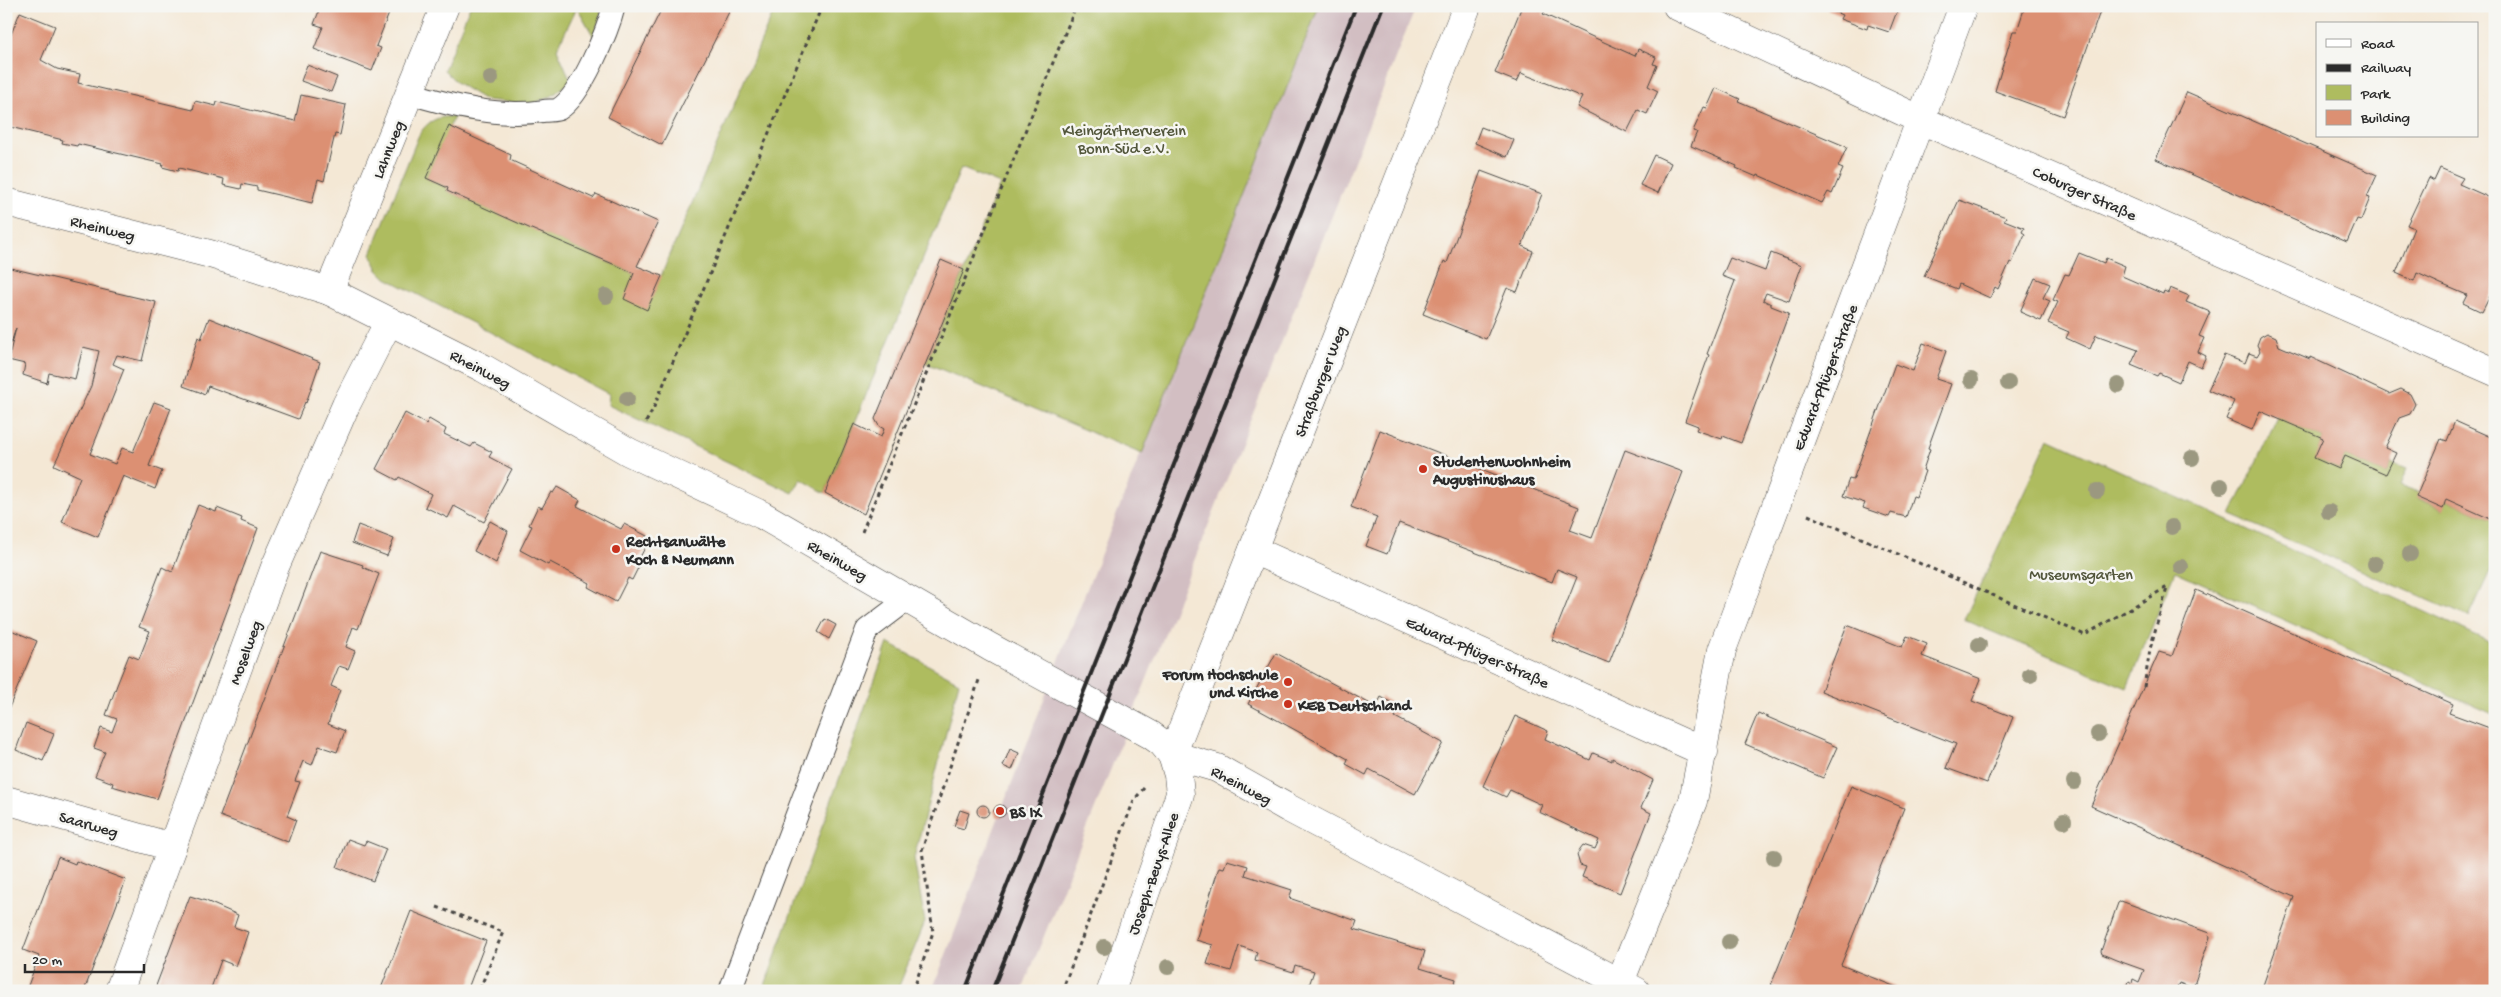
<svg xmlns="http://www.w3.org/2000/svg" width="2501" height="997" font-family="'Gochi Hand',sans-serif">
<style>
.industrial{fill:#d2bec2}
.green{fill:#aebc5f;stroke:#6c7445}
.building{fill:#dc9073}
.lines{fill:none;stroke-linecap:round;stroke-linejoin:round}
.service-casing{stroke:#494744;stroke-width:24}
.minor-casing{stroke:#494744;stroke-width:29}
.path{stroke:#494744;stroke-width:3;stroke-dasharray:4 4;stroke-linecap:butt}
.service{stroke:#fff;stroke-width:22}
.minor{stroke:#fff;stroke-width:28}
.rail{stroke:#2b2b2b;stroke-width:4}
.tree{fill:#9b9880}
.poi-dot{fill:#c8321e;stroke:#f6f6f2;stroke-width:2}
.labels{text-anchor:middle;stroke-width:5;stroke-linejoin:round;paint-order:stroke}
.park-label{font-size:16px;fill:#52563b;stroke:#f6f6f2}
.street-label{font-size:16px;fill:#2b2b2b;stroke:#f6f6f2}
.poi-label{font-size:16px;font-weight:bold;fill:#2b2b2b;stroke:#f6f6f2;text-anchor:start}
</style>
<rect width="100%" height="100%" fill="#f6f6f2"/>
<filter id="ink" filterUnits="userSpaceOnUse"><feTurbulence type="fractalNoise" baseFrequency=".02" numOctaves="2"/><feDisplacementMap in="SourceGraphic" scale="10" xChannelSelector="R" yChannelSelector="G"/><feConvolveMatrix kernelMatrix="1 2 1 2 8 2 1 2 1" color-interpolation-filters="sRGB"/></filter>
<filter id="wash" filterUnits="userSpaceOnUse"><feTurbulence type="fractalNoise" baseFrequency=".0096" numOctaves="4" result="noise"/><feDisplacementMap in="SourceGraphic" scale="20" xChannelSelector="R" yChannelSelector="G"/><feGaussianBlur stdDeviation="1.12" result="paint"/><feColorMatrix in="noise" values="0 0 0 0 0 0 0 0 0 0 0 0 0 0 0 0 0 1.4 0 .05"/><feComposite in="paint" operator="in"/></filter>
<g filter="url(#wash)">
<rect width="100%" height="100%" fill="#f4e8d5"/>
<polygon class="industrial" points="1319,6 1416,6 1022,991 932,991 1067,639"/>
<g class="green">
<polygon points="470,6 603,6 594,37 577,7 557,49 571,81 552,96 531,104 485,100 457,83 444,70"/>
<path d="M776 6H1319L1142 454 926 363 1000 184 961 168 825 493 801 479 793 493 608 405 609 394 386 278 378 270 371 254 418 137C425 123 437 115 454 117L426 178 448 188 447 191 635 274 647 309Z"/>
<polygon points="2277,418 2323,438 2315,458 2339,469 2345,456 2386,474 2391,463 2407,469 2400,485 2419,492 2417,498 2442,509 2446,499 2495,521 2495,560 2469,617 2231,515"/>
<polygon points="2049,438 2495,644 2495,715 2175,571 2127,688 1964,620"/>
<polygon points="888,643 959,682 914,858 925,922 897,991 763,991"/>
</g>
<g id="blocks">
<g class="building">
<polygon points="321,6 392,6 376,46 381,48 372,71 314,49 323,27 314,24"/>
<polygon points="663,6 732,6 662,145 608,117"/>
<polygon points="1522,6 1540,6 1546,9 1543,14 1606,43 1635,56 1638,49 1656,57 1653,64 1657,65 1648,86 1658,91 1647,114 1638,110 1627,132 1577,107 1582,97 1521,73 1517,82 1495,73"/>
<polygon points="1820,6 1899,6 1889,32 1868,25 1867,29 1840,19 1842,15"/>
<polygon points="2025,6 2102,6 2063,116 1995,91 2013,31 2017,31"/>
<polygon points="20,12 55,26 41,60 57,69 80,74 78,83 193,110 195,101 216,106 217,102 295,121 301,95 346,105 340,135 335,134 324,181 318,179 312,203 257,190 257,187 242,184 241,189 223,185 224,179 179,168 178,171 162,167 163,164 78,144 77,146 62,143 63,140 6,126 6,47"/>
<polygon points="307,65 337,77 331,92 301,81"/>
<polygon points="1716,88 1740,99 1738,101 1847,147 1838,167 1843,169 1832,194 1828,192 1822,203 1758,175 1757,177 1736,168 1737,166 1691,146 1697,132 1693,131 1704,107 1707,108"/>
<polygon points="2187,92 2377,175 2367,197 2370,198 2361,220 2357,219 2347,242 2156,159"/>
<polygon points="449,126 511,155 510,160 593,198 596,194 658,222 637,266 662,276 647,310 624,299 634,273 529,228 447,191 448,188 426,178"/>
<polygon points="1481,127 1514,140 1507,157 1475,143"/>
<polygon points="1654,155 1671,163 1658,193 1640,185"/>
<polygon points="2440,168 2463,178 2459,184 2495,200 2495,286 2482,312 2463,303 2467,295 2441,284 2417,273 2414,281 2396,273 2414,228 2407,225 2429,178 2434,181"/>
<polygon points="1481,171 1542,194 1522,246 1533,251 1517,292 1507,288 1486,339 1423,314 1444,261 1447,263"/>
<polygon points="1959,200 2006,217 2004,220 2024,228 2022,232 2025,234 2012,263 2010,262 1998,289 1995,287 1990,298 1959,284 1957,289 1924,276"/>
<polygon points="1771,253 1802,265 1789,301 1766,293 1763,300 1771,304 1771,306 1789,313 1741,443 1723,436 1722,439 1696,430 1698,426 1685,421 1709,355 1707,354 1735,281 1722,276 1730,258 1765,271"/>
<polygon points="2079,253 2104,263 2106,258 2125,266 2122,276 2163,294 2164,291 2168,293 2170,288 2189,296 2186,302 2210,312 2199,336 2204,338 2198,352 2206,356 2201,367 2188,361 2179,382 2159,373 2157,376 2131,365 2138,350 2096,335 2090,349 2066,338 2069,332 2048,323 2058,302 2053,300 2065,274 2069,275"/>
<polygon points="941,260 964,270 864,514 825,493 854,424 881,437 884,429 879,426 875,419"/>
<polygon points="6,267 156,302 142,361 117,355 113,364 124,369 90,454 115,464 122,448 133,452 154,402 171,408 149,466 162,471 155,489 123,476 98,537 62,522 80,477 54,465 91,386 99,351 83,347 75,379 49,373 47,383 23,375 25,364 8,360 16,328 11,343 6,342"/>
<polygon points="2035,278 2050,284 2043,298 2050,301 2041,321 2020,312"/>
<polygon points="209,318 320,362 306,403 305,402 298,419 208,386 205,394 183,386 198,337 201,339"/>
<polygon points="2267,333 2276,337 2279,346 2310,359 2310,357 2389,394 2401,389 2410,394 2415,404 2410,414 2399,418 2385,448 2396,453 2386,474 2345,456 2339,469 2314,458 2323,438 2260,411 2252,430 2226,419 2234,401 2208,390 2224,355 2245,363 2249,353 2257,356 2260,351 2257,345 2260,337"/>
<polygon points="1923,343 1946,351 1936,379 1951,384 1928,448 1930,449 1923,470 1925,471 1916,497 1913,496 1906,517 1891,513 1889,517 1863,508 1865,503 1843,496 1849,479 1853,480 1895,364 1913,371"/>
<polygon points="405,413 426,424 429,419 446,429 444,434 471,447 474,443 492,452 489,457 512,469 484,522 454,506 448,518 425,507 431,494 399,477 397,480 376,469"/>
<polygon points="2455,421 2495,439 2495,521 2446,499 2443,509 2416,497 2441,439 2447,441"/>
<polygon points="1380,430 1579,507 1570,530 1592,538 1625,450 1683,472 1609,663 1552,640 1577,577 1557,569 1552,582 1399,523 1387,554 1366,546 1377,517 1351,507"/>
<polygon points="557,487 580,500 577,506 621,529 624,524 647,536 643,542 647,544 638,561 641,562 632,580 628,578 616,602 588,587 590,583 550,562 548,565 520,550 532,526 529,525 538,506 542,508 551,492 553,493"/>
<polygon points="198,505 216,512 217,508 242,518 241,521 258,528 157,799 112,786 113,783 95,776 105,752 94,748 101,728 112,732 117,719 106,715 117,685 129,655 139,659 150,631 139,627 162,567 172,572"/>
<polygon points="490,521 508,531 496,563 474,551"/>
<polygon points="358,525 394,539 387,556 352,543"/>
<polygon points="320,551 363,565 362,567 379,574 358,629 353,627 346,647 355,651 348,669 339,666 331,686 340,690 328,724 345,731 337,752 319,746 312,765 303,761 295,781 300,782 287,816 296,820 288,842 220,816"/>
<polygon points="2196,590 2453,704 2449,713 2495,730 2495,991 2261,991 2294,897 2091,806 2159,652 2172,656"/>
<polygon points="825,619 836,625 829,639 818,632"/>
<polygon points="1847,625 1902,647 1907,636 1927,644 1922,656 1981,679 1972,701 2013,717 1987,783 1946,768 1956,744 1821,691"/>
<polygon points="6,628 37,641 6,715"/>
<polygon points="1276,653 1376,707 1381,697 1400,707 1395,717 1443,743 1415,794 1369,769 1366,775 1346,764 1348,759 1248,704"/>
<polygon points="1758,713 1837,747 1823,778 1745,744"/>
<polygon points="1515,716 1548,731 1545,739 1590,760 1593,753 1612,761 1612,758 1653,780 1641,808 1651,813 1620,893 1582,877 1586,867 1580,865 1577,855 1580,849 1583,845 1595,849 1599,840 1539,812 1542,805 1510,790 1506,797 1483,786"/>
<polygon points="26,723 54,734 43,761 16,750"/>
<polygon points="1010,749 1019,753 1012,770 1003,766"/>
<polygon points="1851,786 1904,808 1841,965 1906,991 1787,991 1771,985"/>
<circle cx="983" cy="811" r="6"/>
<circle cx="1000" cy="811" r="6"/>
<polygon points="960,810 969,813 964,829 954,826"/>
<polygon points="348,839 364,845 366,841 386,849 373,881 337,867"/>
<polygon points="58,857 75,864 76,861 126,880 84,991 26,991 39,956 23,950"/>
<polygon points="1227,860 1248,866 1245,875 1292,890 1289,898 1357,921 1354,929 1425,951 1420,968 1456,979 1453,991 1307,991 1314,971 1295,965 1293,972 1255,960 1257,952 1239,946 1231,971 1207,964 1213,945 1196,940 1219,867 1224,868"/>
<polygon points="190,896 206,901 238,915 234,927 248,932 242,950 236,966 221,960 210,991 154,991"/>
<polygon points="2121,901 2209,933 2208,936 2210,937 2194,985 2190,987 2179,983 2176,991 2126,991 2129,981 2132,983 2133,979 2139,982 2144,970 2116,960 2102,954 2101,951 2118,903"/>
<polygon points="411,911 486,941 467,991 380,991"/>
</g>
</g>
</g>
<g filter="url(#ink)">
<use href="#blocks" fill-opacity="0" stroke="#494744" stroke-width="1"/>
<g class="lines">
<defs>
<g id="service">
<path d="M409 93C453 106 498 118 544 111 548 110 555 111 559 109 581 96 608 30 614 6"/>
<polyline points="730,991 867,630 908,599"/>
</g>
<g id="minor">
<polyline points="1677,6 1921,120 2495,372"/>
<polyline points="6,202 210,254 329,291 483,368 629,452 762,515 990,647 1151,735 1162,743 1172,755 1217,768 1288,808 1636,991"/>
<polyline points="329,291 445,6"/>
<polyline points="1253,550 1704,752"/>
<polyline points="1172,755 1467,6"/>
<polyline points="6,800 172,847"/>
<polyline points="1620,982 1693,801 1722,650 1963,6"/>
<polyline points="119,991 275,567 346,405 389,321"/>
<polyline points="1111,991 1180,794 1178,775 1172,755"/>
</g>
</defs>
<use href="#service" class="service-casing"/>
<use href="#minor" class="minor-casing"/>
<g class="path">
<polyline points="646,422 654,407 822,6"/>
<polyline points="1808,515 2085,635 2167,587"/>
<polyline points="862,532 1076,6"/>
<polyline points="2144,687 2150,649 2167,588"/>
<polyline points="437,907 503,932 479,991"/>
<polyline points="913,991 933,932 922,850 979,680"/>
<polyline points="1062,991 1134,800 1144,788"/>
</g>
<use href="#service" class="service"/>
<use href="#minor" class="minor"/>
<g class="rail">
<polyline points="965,991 1356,6"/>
<polyline points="992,991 1383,6"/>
</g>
</g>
<g class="tree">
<circle cx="491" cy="78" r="8"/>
<circle cx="606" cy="296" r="8"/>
<circle cx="1971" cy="380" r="8"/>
<circle cx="2008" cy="383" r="8"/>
<circle cx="2118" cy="385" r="8"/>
<circle cx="627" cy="399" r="8"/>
<circle cx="2192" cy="458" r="8"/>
<circle cx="2221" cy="486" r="8"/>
<circle cx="2097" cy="491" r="8"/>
<circle cx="2329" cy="512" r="8"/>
<circle cx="2172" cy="527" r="8"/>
<circle cx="2410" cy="554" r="8"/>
<circle cx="2375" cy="564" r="8"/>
<circle cx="2181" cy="567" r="8"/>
<circle cx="1979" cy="645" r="8"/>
<circle cx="2030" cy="675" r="8"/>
<circle cx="2098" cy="734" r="8"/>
<circle cx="2074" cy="782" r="8"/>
<circle cx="2064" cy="821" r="8"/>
<circle cx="1774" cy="857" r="8"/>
<circle cx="1729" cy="942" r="8"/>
<circle cx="1104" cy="947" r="8"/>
<circle cx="1168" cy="967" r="8"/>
</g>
</g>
<g class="poi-dot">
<circle cx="1423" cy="469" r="5"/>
<circle cx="616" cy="549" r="5"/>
<circle cx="1288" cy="682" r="5"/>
<circle cx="1288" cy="704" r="5"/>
<circle cx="1000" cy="811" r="5"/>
</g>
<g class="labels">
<g class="park-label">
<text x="1124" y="135">Kleingärtnerverein<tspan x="1124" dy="18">Bonn-Süd e.V.</tspan></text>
<text x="2081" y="579">Museumsgarten</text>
</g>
<g class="street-label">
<text transform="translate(387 149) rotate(-68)" y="6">Lahnweg</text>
<text transform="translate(2085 192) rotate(24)" y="6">Coburger Straße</text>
<text transform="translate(103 227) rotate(14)" y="6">Rheinweg</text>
<text transform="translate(481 368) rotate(28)" y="6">Rheinweg</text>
<text transform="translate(1824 377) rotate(-69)" y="6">Eduard-Pflüger-Straße</text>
<text transform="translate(1319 381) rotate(-69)" y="6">Straßburger Weg</text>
<text transform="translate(838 559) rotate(30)" y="6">Rheinweg</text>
<text transform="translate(1478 651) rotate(24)" y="6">Eduard-Pflüger-Straße</text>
<text transform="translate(244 652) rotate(-70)" y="6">Moselweg</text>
<text transform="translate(1242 784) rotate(28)" y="6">Rheinweg</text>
<text transform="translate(89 823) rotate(16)" y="6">Saarweg</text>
<text transform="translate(1152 873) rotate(-71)" y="6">Joseph-Beuys-Allee</text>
</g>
<g class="poi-label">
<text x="1433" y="466">Studentenwohnheim<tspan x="1433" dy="18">Augustinushaus</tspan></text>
<text x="626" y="546">Rechtsanwälte<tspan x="626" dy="18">Koch &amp; Neumann</tspan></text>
<text x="1278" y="679" text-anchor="end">Forum Hochschule<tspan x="1278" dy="18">und Kirche</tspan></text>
<text x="1298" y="710">KEB Deutschland</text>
<text x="1010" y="817">BS IX</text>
</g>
</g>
<rect width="2501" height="997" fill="none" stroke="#f6f6f2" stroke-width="25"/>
<rect x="2316" y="22" width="162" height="115" fill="#f6f6f2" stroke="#a5a5a2"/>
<rect x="2326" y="39" width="25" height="8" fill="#ffffff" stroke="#a5a5a2"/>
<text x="2361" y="48" font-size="15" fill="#2b2b2b">Road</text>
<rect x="2326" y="64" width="25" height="8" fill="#2b2b2b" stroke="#a5a5a2"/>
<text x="2361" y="72" font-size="15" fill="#2b2b2b">Railway</text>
<rect x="2326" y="85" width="25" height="15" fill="#aebc5f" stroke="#a5a5a2"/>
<text x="2361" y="98" font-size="15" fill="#2b2b2b">Park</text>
<rect x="2326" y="110" width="25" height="15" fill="#dc9073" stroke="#a5a5a2"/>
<text x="2361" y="122" font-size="15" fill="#2b2b2b">Building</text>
<path d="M25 964v8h119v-8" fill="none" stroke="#2b2b2b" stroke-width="2.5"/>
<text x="32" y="964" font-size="15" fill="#2b2b2b" stroke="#f6f6f2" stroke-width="4" paint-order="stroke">20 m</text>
</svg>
